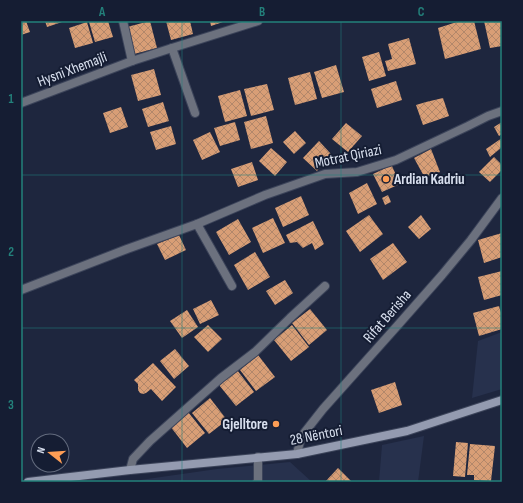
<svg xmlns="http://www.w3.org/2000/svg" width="523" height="503" font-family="'Sofia Sans Condensed',sans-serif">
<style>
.built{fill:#27314d}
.building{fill:url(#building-cross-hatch)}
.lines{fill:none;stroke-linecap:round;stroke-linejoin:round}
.street-casing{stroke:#3c445a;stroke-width:10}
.secondary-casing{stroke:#3c445a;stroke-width:10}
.street{stroke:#6c717e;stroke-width:8}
.secondary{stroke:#949bb0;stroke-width:8}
.grid{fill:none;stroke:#23817b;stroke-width:1;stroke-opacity:0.55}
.poi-dot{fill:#fd9d55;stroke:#151d33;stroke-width:1.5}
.labels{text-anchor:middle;stroke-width:4;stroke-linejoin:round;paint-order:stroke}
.street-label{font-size:15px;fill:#d9e0ef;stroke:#151d33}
.poi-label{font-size:15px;font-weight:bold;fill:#d9e0ef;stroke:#151d33;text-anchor:start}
.neatline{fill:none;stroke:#23817b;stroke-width:1.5}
.grid-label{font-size:13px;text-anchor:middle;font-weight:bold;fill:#23817b}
</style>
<defs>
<pattern id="building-cross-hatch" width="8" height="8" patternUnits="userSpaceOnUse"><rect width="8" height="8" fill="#d89e76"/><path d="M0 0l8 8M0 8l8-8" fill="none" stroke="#b2876a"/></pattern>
</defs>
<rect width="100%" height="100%" fill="#1e263e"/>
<g class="built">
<polygon points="502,332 502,389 472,398 478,341"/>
<polygon points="424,436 418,482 379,482 382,445"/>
<polygon points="290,462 312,482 141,482 140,480 217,469"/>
</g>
<g class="building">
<polygon points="21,21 26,21 30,32 21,35"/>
<polygon points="45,21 65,21 47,27"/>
<polygon points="91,21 108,21 113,37 95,42 89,22"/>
<polygon points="150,21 157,48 134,54 127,27"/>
<polygon points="166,21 190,21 193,34 171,40"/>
<polygon points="210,21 226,21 211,26"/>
<polygon points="460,21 474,21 481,49 445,59 438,28"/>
<polygon points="484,21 502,21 502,46 490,48"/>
<polygon points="87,22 93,43 75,48 69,28"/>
<polygon points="409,38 416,64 388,71 385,61 392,59 388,44"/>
<polygon points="379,52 386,76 369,81 362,57"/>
<polygon points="336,65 344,92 322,98 314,72"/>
<polygon points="154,69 161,95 138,101 131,75"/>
<polygon points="310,72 317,99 295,105 288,78"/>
<polygon points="396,81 402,100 377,108 371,89"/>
<polygon points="267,84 274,110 251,116 244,89"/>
<polygon points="240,90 247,116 225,122 218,96"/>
<polygon points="443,98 449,116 423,125 416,105 426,102"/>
<polygon points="163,102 169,121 148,127 142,109"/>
<polygon points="121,107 128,127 110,133 103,113"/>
<polygon points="266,116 273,143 251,149 244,122"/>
<polygon points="235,122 240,140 220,146 214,128"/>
<polygon points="502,122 502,134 499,136 494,127"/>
<polygon points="346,123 362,136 348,152 332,139"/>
<polygon points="171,126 176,144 156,150 150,132"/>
<polygon points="295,131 306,143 294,154 283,142"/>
<polygon points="210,132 220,152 202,160 193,140"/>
<polygon points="502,138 502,149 501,148 490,157 486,149"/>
<polygon points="319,141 331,154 317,171 303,158"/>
<polygon points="271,148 287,162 275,176 259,161"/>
<polygon points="431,149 440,172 425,178 414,158"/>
<polygon points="494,157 502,165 502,170 490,182 479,172"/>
<polygon points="252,162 258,180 238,187 231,169"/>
<polygon points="392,166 400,184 382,192 373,174 388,167"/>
<polygon points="367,183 377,204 358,214 349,193"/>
<polygon points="388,195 391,202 385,205 382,198"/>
<polygon points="301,196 309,215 283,227 275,208"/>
<polygon points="369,215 383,234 360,252 346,231"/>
<polygon points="421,215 431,229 419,239 408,227"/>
<polygon points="273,218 285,243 263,253 252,228"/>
<polygon points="238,219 251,242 229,255 216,232"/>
<polygon points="313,221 324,244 315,250 312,243 303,248 297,242 290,243 286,235"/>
<polygon points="502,233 502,257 484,263 478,240"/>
<polygon points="179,235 186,250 165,260 157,244"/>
<polygon points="393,243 407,262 383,280 370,259"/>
<polygon points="255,252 270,277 248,290 234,265"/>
<polygon points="502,271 502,295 484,300 478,277"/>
<polygon points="285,280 293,293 275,305 266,291"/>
<polygon points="211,300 219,315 200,324 193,309"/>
<polygon points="499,306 502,316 502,329 479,336 473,313"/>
<polygon points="310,309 327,330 309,345 292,323"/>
<polygon points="187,310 198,327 182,338 170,321"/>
<polygon points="208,325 222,339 208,352 194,337"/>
<polygon points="292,325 309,347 291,361 274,340"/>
<polygon points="175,349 189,366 174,379 160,361"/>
<polygon points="258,355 275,377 256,391 240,370"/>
<polygon points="153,363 176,387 162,401 151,389 146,393 143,394 140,393 138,390 138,384 134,380"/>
<polygon points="237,370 254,392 236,406 219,385"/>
<polygon points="395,382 402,405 379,413 371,390"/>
<polygon points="210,398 227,420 209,434 192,413"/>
<polygon points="188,412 205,433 187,448 170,426"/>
<polygon points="456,442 468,443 465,477 453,476"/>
<polygon points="470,444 495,446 491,481 474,480 474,475 467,475"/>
<polygon points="338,468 352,482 325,482"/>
</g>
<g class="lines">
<defs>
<g id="street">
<polyline points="123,21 132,61"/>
<polyline points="172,48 195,113"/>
<polyline points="21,103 132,61 172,48 258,21"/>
<polyline points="197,224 232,286"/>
<polyline points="21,290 127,249 197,224 265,195 325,174 357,172 396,160 468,126 488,116 502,111"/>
<polyline points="297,454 301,437 323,409 398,325 442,275 471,240 502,198"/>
<polyline points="130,470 133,459 150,441 221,378 255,352 290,318 325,286"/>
<polyline points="257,482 258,481 258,457"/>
</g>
<polyline id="secondary" points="28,482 130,470 297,454 407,431 502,400"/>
</defs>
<use href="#street" class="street-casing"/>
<use href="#secondary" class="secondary-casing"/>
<use href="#street" class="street"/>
<use href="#secondary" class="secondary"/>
</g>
<path class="grid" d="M182 21V482M341 21V482M21 175H502M21 328H502"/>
<g class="poi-dot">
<circle cx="386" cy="179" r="4"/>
<circle cx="276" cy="424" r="4"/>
</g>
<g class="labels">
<g class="street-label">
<text transform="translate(72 69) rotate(-21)" y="5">Hysni Xhemajli</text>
<text transform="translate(348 156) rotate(-12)" y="5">Motrat Qiriazi</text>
<text transform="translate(387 316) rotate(-49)" y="5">Rifat Berisha</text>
<text transform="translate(316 435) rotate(-11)" y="5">28 Nëntori</text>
</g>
<g class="poi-label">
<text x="394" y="184">Ardian Kadriu</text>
<text x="268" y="429" text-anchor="end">Gjelltore</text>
</g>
</g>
<rect width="523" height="503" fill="none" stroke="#151d33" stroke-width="44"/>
<g transform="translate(50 453) rotate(287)"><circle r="19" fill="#151d33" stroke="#636b7e"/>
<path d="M0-3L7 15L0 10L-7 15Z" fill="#fd9d55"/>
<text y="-6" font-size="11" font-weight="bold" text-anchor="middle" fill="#d9e0ef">N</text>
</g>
<rect x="22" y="22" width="479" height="459" class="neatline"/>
<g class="grid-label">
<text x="102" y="16">A</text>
<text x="262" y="16">B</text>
<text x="421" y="16">C</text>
<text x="11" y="103">1</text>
<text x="11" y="256">2</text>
<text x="11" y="409">3</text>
</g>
</svg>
